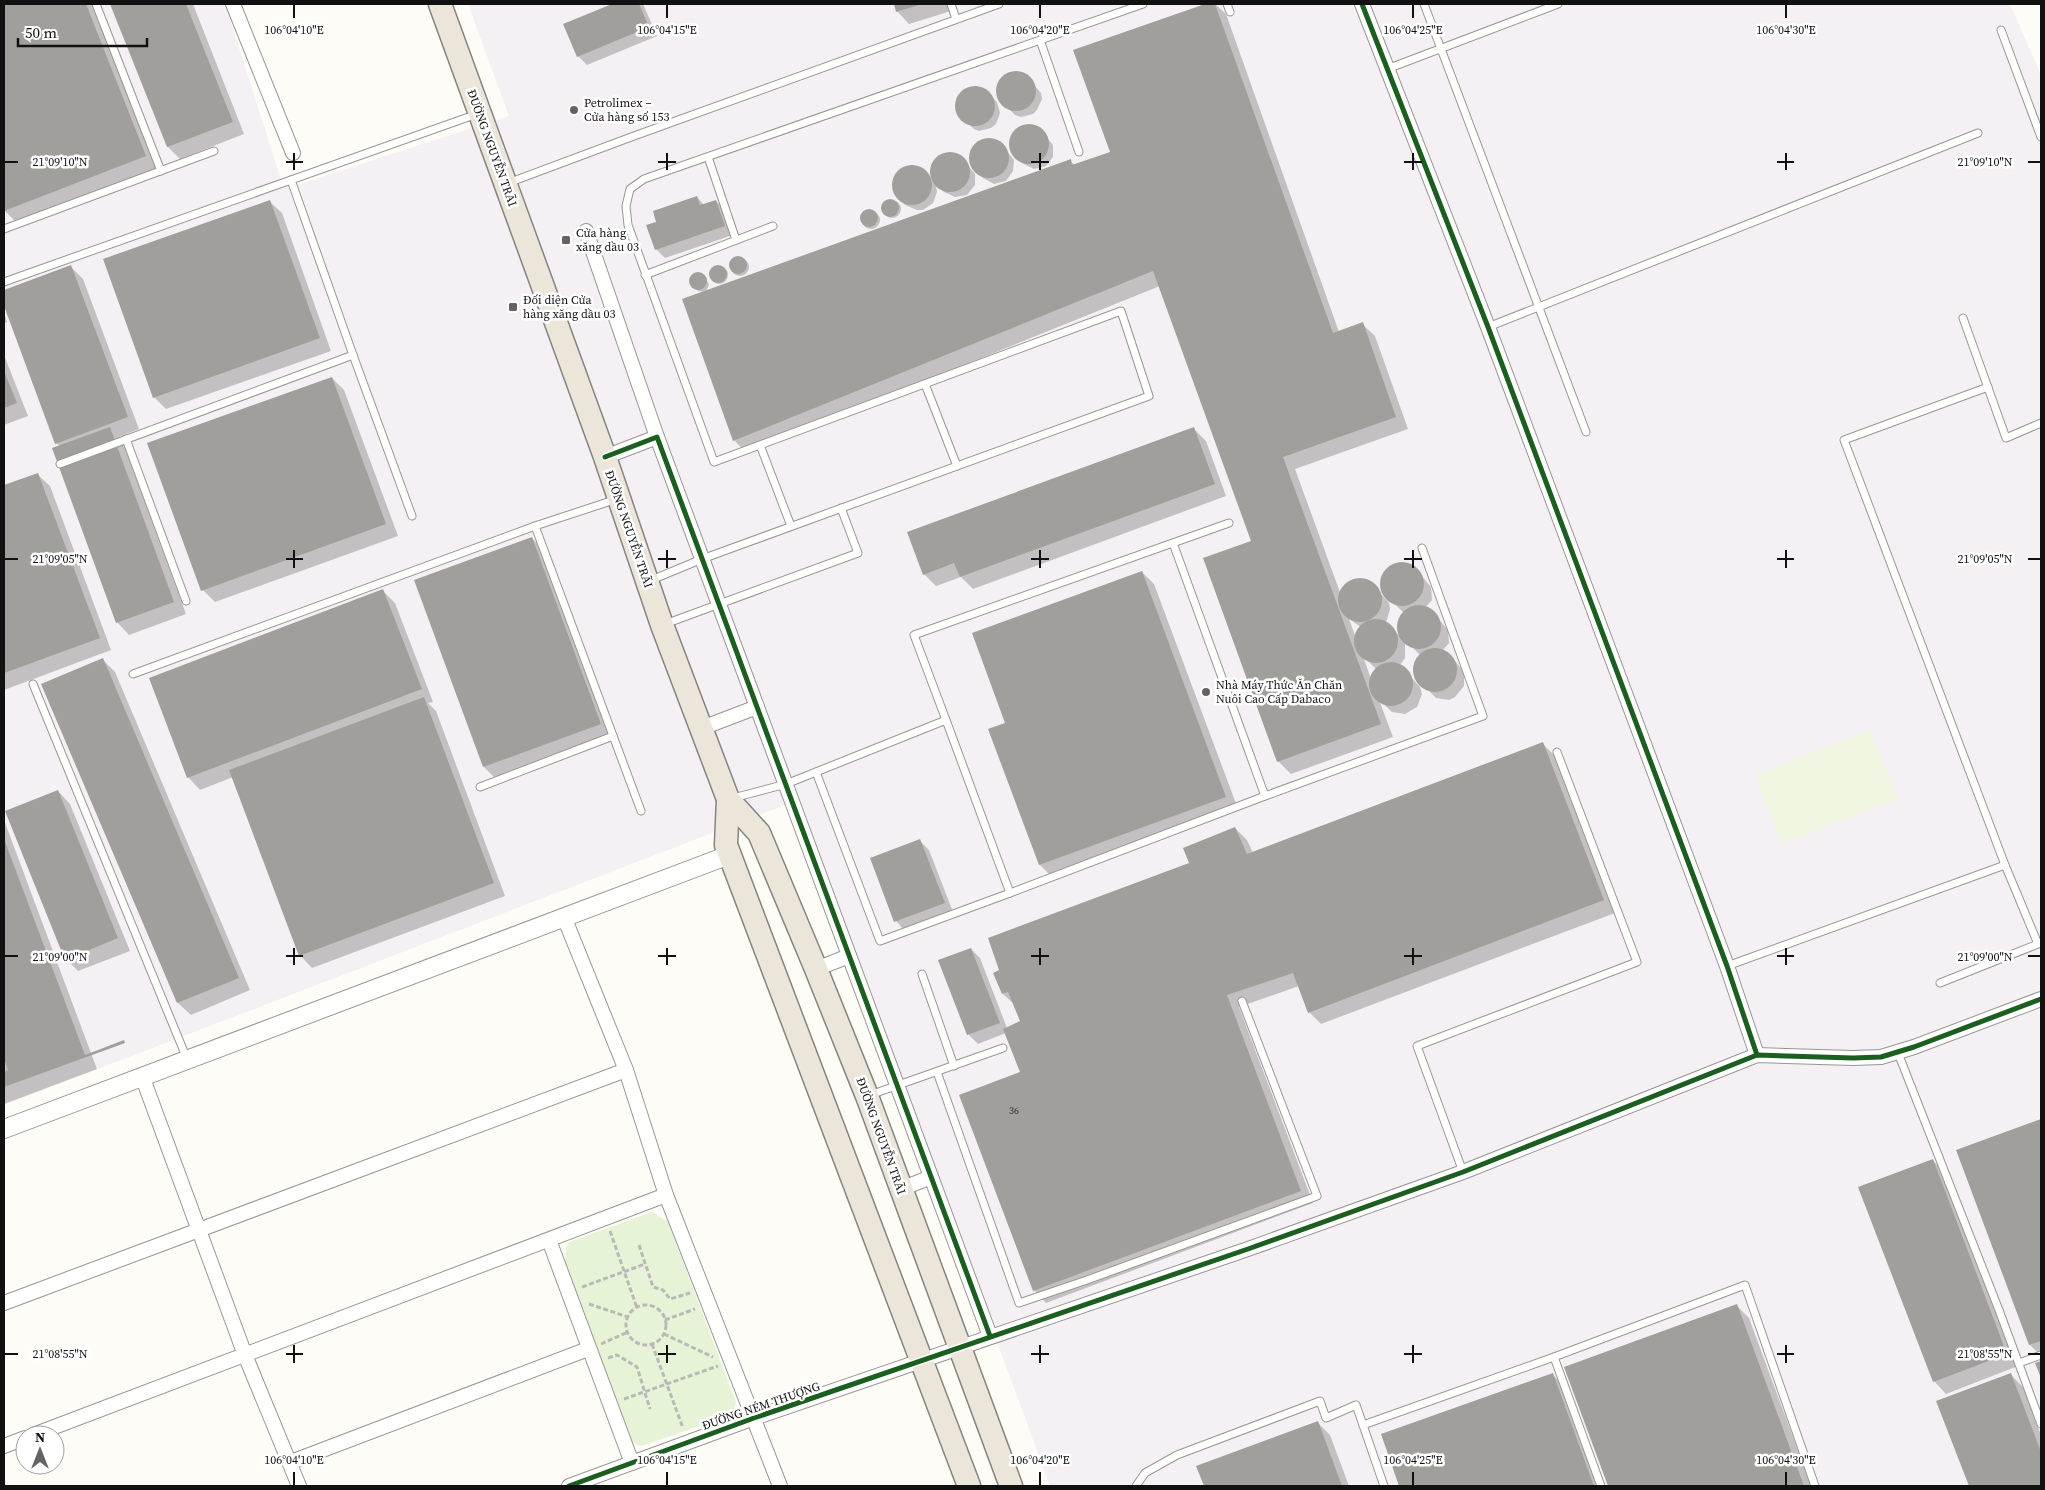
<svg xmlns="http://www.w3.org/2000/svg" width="2045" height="1490" viewBox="0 0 2045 1490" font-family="'Source Serif 4',serif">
  <rect width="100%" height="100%" fill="#fdfcf7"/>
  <path fill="#f5f0f3" d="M4,4H225L284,189L509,116L468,4H2010L2041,75V1486H1050L798,800L4,1105Z"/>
  <path fill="#e7f3d7" d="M652,1212L668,1222L736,1402L732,1415L641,1446L629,1441L565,1262L566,1248L569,1242Z"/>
  <path fill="#f0f6e1" d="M1870,730L1898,799L1782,844L1755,775Z"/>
  <g fill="#0003" fill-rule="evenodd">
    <path d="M4,4H93L158,168L17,223L5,211Z"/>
    <path d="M112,4H193L244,134L180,159L168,147Z"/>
    <path d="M616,4H643L657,36L587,65L578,56L565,25Z"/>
    <path d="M895,4H949L951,11L909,24L897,11Z"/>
    <path d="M1208,4H1215L1226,14L1339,332L1362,324L1375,336L1408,429L1295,469L1341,595L1345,586L1356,580L1370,582L1389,603L1390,609L1386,623L1402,638L1399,631L1401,618L1404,613L1384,594L1382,581L1387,569L1399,564L1413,566L1431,587L1432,600L1425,608L1430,609L1448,630L1449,643L1442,651L1451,656L1464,672V686L1455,697L1449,700L1436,698L1417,679L1415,674L1416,661L1420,655L1403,638L1405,644V658L1399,666H1401L1420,687L1422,694L1417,707L1405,714L1392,712L1379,700L1393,737L1291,774L1278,761L1253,542L1160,286L746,453L734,440L684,300L706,292L698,291L690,282L692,277L696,274L703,275L706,278L709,285L706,292L1070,161L1075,165L1112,152L1075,51ZM1349,619L1362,628L1357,632L1356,638ZM1363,656L1377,670L1371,679Z"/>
    <path d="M1016,73L1027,77L1041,93L1042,99L1037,110L1033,114L1021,117L1015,115L1000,100L998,87L1005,77Z"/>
    <path d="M975,87L986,91L997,102L1000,113L996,124L991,128L979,131L974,129L958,114L956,102L963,91Z"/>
    <path d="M1029,125L1040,129L1053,145V157L1046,166L1034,169L1022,163L1016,157L1010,146L1013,134L1017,129Z"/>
    <path d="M989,140L1001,144L1014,160L1013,171L1006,181L994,184L983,178L976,172L971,160L973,148L978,144Z"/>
    <path d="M950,154L962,158L975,174V185L967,195L955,197L944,192L937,185L932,174L935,162L939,158Z"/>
    <path d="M906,167H912L923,170L936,186L937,192L933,203L923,210H917L905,205L899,199L893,187L896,175Z"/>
    <path d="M697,197L704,205L716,201L725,210L733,235L665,258L656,249L658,223Z"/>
    <circle cx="892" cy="209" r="9"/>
    <path d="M269,201L282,213L331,351L166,409L154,397Z"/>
    <circle cx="871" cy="220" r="9"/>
    <circle cx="740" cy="267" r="9"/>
    <circle cx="719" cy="275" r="9"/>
    <path d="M71,267L83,279L139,429L119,437L122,440L186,614L129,635L117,622L60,446L56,443L4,302V291Z"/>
    <path d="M4,313L7,322L4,323Z"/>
    <path d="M4,355L28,416L4,425Z"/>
    <path d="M332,378L344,390L398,536L215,602L203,590Z"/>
    <path d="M1193,428L1206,441L1226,496L973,589L961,577L936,586L924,574Z"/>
    <path d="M37,474L50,486L111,650L4,690V487Z"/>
    <path d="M532,538L544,551L613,737L496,779L484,767L416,580Z"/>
    <path d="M1142,572L1154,584L1238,809L1052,877L1040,865L1007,724Z"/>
    <path d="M383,591L395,603L433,702L428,703L436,711L505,896L312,968L300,955L233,777L200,790L188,777Z"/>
    <path d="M103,660L115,672L250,990L191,1015L178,1003L43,685Z"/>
    <path d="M1543,744L1555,756L1615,913L1321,1024L1309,1012L1299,986L1239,1007L1313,1203L1046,1303L1034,1290L1022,1073L1006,1033L978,1044L969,1035L940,961L971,949L980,958L1007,1028L1022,1022L1015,1005L1003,994L1191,864L1235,828L1247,840L1253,853Z"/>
    <path d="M58,791L70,804L130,951L78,971L66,959Z"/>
    <path d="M4,820L97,1069L4,1104Z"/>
    <path d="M920,841L929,850L953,912L905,931L896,921L872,859Z"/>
    <path d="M2041,1120V1356L2030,1345L1957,1151Z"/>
    <path d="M1932,1160L1945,1172L2018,1366L1946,1394L1934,1381Z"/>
    <path d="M1737,1306L1749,1318L1811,1486H1609L1565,1368Z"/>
    <path d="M1553,1375L1565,1387L1601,1486H1400L1382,1435Z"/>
    <path d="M2011,1375L2023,1387L2041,1435V1486H1970L1938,1402Z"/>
    <path d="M1318,1423L1330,1435L1349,1486H1205L1198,1467Z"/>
  </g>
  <g fill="#a19f9c">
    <path d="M4,4H86L146,156L4,211Z"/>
    <path d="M110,4H186L233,122L167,147Z"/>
    <path d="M612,4H639L649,27L577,57L563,24Z"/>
    <path d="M894,4H922L896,12Z"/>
    <path d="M1205,4H1215L1333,333L1363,322L1396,417L1283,457L1381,724L1277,762L1203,558L1251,541L1153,271L733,441L682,299L1071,159L1072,165L1110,152L1073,50Z"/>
    <circle cx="1016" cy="91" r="20"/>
    <circle cx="975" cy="106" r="20"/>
    <circle cx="1029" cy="144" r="20"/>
    <circle cx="989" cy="158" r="20"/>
    <circle cx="950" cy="172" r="20"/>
    <circle cx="912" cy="185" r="20"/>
    <path d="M697,196L700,205L716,200L725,226L655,250L646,225L656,222L653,211Z"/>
    <circle cx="890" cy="208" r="9"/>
    <path d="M270,200L320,338L153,398L103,259Z"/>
    <circle cx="869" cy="218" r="9"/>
    <circle cx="738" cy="265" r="9"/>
    <path d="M71,265L128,417L55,444L4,306V290Z"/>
    <circle cx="718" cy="274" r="9"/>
    <circle cx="698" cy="281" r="9"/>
    <path d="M4,371L17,403L4,408Z"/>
    <path d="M332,377L386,524L201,591L147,443Z"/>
    <path d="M110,427L174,602L116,623L52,448Z"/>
    <path d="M1194,427L1215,484L960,577L954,563L923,575L907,532Z"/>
    <path d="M38,473L100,638L4,673V485Z"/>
    <path d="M532,537L601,724L483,767L414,580Z"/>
    <circle cx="1402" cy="584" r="22"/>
    <path d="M1142,571L1226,797L1039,865L988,729L1005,723L972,633Z"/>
    <circle cx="1360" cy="600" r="22"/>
    <path d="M383,589L422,689L187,778L149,678Z"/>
    <circle cx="1419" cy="627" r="22"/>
    <circle cx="1376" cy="641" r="22"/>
    <circle cx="1435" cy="670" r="22"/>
    <path d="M103,658L239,978L177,1003L41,684Z"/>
    <circle cx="1391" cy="684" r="22"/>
    <path d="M424,697L494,883L299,956L229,770Z"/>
    <path d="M1543,742L1604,900L1308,1013L1293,973L1227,995L1301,1191L1033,1291L959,1095L1020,1072L1003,1029L1020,1021L1008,992L1002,994L993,973L999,970L988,938L1189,863L1183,848L1235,827L1247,854Z"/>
    <path d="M58,790L118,938L65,960L5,811Z"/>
    <path d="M4,839L85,1055L124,1040L125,1043L4,1087V1072L8,1070L4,1058Z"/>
    <path d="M920,839L945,903L894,922L870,858Z"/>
    <path d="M971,948L1000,1023L967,1035L938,960Z"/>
    <path d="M2041,1119V1341L2029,1345L1956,1150Z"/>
    <path d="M1933,1159L2007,1354L1933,1382L1858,1187Z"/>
    <path d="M1737,1304L1804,1486H1608L1564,1367Z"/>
    <path d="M2041,1361V1378L2035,1363Z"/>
    <path d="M1553,1373L1594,1486H1399L1381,1434Z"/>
    <path d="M2011,1373L2041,1452V1486H1969L1936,1401Z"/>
    <path d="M1318,1421L1342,1486H1204L1196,1466Z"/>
  </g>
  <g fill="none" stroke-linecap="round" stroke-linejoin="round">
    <g stroke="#979795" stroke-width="9">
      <g id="service">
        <path d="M96,4L161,171"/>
        <path d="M951,4L956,19"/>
        <path d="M1227,4L1230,12"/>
        <path d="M1424,4L1586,432"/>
        <path d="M2001,30L2041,137"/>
        <path d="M1040,40L1079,152"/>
        <path d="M1387,69L1558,4"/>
        <path d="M708,157L736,240"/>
        <path d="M508,183L634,136L999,4"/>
        <path d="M4,229L214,151"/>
        <path d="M645,275L773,226"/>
        <path d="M4,282L291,180"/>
        <path d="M1963,318L2006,438L2041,423"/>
        <path d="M1488,327L1978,133"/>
        <path d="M353,355L412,516"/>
        <path d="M925,384L957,466"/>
        <path d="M126,439L186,601"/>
        <path d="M760,445L791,526"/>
        <path d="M60,464L353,355L291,180L477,114"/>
        <path d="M535,526L641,811"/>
        <path d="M649,581L702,559L1149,396L1121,311L714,462L628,225L626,206L630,189L644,179L1143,4"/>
        <path d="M665,624L858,553L841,508"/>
        <path d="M133,674L535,526L617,499"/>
        <path d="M33,684L187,1059"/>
        <path d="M946,720L914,635L1229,523"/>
        <path d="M816,772L880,941L1010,893L1265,796L1173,543"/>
        <path d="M480,787L613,736"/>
        <path d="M1265,796L1483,716L1422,548"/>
        <path d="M733,798L786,784L946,720L1010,893"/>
        <path d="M1727,966L2005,865"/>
        <path d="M922,974L954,1066"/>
        <path d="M1940,983L2038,944L2005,865L1844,440L1988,387"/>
        <path d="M1898,1053L1999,1310L2041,1424"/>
        <path d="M937,1072L1019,1303L1087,1280L1317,1196L1242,1001"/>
        <path d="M870,1095L1003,1048"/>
        <path d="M1463,1172L1417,1046L1637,962L1557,752"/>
        <path d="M1554,1357L1601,1486"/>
        <path d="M2019,1363L2041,1355"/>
        <path d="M1363,1425L1384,1486"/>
        <path d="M1136,1486L1145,1473L1177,1455L1320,1401L1326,1418L1356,1405L1363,1425L1554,1357L1745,1285L1815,1486"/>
      </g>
    </g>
    <g stroke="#979795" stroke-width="16">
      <g id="minor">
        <path d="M233,4L293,153"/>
        <path d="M1362,4L1488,327L1727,966L1757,1055"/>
        <path d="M586,231L657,437"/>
        <path d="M605,457L657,437L990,1336"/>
        <path d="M702,728L757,707"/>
        <path d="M564,917L626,1070L666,1195L780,1486"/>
        <path d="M816,969L849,956"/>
        <path d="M142,1076L245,1355L299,1486"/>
        <path d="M901,1189L931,1177"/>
        <path d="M549,1240L632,1463"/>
        <path d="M4,1303L626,1070"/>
        <path d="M33,1435L666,1195"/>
        <path d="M4,1446L25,1438"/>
        <path d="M291,1462L588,1349"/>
        <path d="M569,1486L754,1418L1248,1249L1463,1172L1757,1055L1853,1058L1881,1057L1914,1047L2041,999"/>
      </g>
    </g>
    <g stroke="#979795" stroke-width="20">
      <path id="tertiary" d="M4,1129L729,855"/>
    </g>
    <g stroke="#858482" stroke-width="25">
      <g id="trunk">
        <path d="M440,4L605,457L662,625L728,799L726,845L969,1486"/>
        <path d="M728,799L759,833L816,969L867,1096L1011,1486"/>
      </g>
    </g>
    <g stroke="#b9b9b8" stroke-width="3" stroke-dasharray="5 2.5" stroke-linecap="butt">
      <path d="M610,1231L637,1308"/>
      <path d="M639,1245L653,1287L663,1290L670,1299L690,1293"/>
      <path d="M582,1287L645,1264"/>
      <path d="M589,1304L628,1317"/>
      <circle cx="646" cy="1325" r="20"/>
      <path d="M665,1320L695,1309"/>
      <path d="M664,1334L713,1357"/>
      <path d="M601,1344L628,1332"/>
      <path d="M652,1344L683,1428"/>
      <path d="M608,1358L617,1355L637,1367L650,1409"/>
      <path d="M624,1399L718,1366"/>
    </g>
    <use href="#service" stroke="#fffffe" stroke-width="7"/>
    <use href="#minor" stroke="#fffffe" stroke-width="14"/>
    <use href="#tertiary" stroke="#fffffe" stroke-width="18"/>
    <use href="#trunk" stroke="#ece5da" stroke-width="22"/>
    <g stroke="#fff" stroke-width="8">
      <g id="cycleway">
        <path d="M1362,4L1488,327L1727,966L1757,1055"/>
        <path d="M605,457L657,437L990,1336"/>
        <path d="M569,1486L754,1418L1248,1249L1463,1172L1757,1055L1853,1058L1881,1057L1914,1047L2041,999"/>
      </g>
    </g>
    <use href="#cycleway" stroke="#1b5e20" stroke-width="5"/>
  </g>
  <path fill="none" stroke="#111" stroke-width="2" d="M294,5V18M667,5V18M1040,5V18M1413,5V18M1786,5V18M294,153V170M667,153V170M1040,153V170M1413,153V170M1786,153V170M5,162H18M286,162H303M658,162H676M1031,162H1049M1404,162H1422M1777,162H1794M2028,162H2040M294,550V568M667,550V568M1040,550V568M1413,550V568M1786,550V568M5,559H18M286,559H303M658,559H676M1031,559H1049M1404,559H1422M1777,559H1794M2028,559H2040M294,948V965M667,948V965M1040,948V965M1413,948V965M1786,948V965M5,956H18M286,956H303M658,956H676M1031,956H1049M1404,956H1422M1777,956H1794M2028,956H2040M294,1345V1363M667,1345V1363M1040,1345V1363M1413,1345V1363M1786,1345V1363M5,1354H18M286,1354H303M658,1354H676M1031,1354H1049M1404,1354H1422M1777,1354H1794M2028,1354H2040M294,1472V1485M667,1472V1485M1040,1472V1485M1413,1472V1485M1786,1472V1485"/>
  <g fill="#646362" stroke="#fff" stroke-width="2">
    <circle cx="574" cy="110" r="5"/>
    <rect x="561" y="235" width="10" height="10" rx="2.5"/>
    <rect x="508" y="302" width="10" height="10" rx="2.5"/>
    <circle cx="1206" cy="692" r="5"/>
  </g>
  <g text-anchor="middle" stroke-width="5" stroke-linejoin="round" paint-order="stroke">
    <g font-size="10" fill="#353434">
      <text x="1014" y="1114">36</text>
    </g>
    <g font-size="12" fill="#111" stroke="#fff" text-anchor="start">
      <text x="584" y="107">Petrolimex –<tspan x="584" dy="14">Cửa hàng số 153</tspan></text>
      <text x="576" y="237">Cửa hàng<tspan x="576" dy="14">xăng dầu 03</tspan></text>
      <text x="523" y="304">Đối diện Cửa<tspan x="523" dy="14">hàng xăng dầu 03</tspan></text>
      <text x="1216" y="689">Nhà Máy Thức Ăn Chăn<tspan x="1216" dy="14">Nuôi Cao Cấp Dabaco</tspan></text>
    </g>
    <g font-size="12" fill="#111" stroke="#fff">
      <text transform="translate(492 148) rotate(70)" y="4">ĐƯỜNG NGUYỄN TRÃI</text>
      <text transform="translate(629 529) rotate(71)" y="4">ĐƯỜNG NGUYỄN TRÃI</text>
      <text transform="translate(881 1136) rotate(70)" y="4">ĐƯỜNG NGUYỄN TRÃI</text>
      <text transform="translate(761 1406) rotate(-19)" y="4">ĐƯỜNG NÉM THƯỢNG</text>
    </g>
  </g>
  <g font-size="12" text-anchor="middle" fill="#111" stroke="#fff" stroke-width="5" stroke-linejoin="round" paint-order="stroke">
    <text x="294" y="34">106°04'10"E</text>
    <text x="667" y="34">106°04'15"E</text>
    <text x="1040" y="34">106°04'20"E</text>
    <text x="1413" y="34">106°04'25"E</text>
    <text x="1786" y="34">106°04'30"E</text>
    <text x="60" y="166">21°09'10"N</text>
    <text x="1985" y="166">21°09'10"N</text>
    <text x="60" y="563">21°09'05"N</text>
    <text x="1985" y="563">21°09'05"N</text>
    <text x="60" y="961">21°09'00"N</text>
    <text x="1985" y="961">21°09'00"N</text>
    <text x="60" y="1358">21°08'55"N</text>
    <text x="1985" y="1358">21°08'55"N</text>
    <text x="294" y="1464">106°04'10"E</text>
    <text x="667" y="1464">106°04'15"E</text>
    <text x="1040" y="1464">106°04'20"E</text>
    <text x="1413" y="1464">106°04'25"E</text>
    <text x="1786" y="1464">106°04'30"E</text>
  </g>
  <rect width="2045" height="1490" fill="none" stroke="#111111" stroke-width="10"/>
  <g transform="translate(40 1450)"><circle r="24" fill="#ffffff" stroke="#a0a0a0"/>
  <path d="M0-4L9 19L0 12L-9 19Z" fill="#646362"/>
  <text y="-8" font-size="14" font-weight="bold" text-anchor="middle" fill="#111111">N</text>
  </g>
  <path d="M18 38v8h129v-8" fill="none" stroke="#111111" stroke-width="2.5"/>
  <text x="25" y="38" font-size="15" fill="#111111" stroke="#ffffff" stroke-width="4" paint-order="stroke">50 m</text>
</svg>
